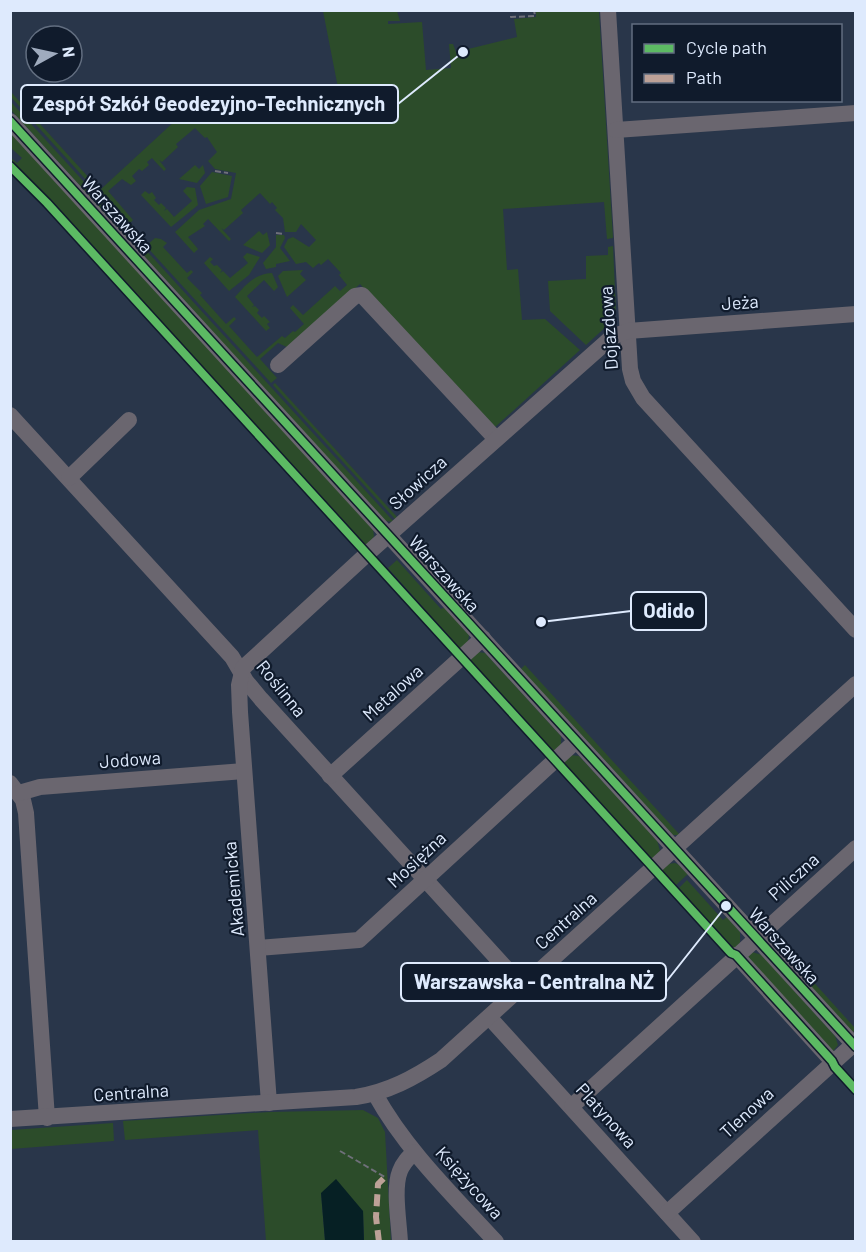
<svg xmlns="http://www.w3.org/2000/svg" width="866" height="1252" viewBox="0 0 866 1252" font-family="Barlow,sans-serif">
  <rect width="100%" height="100%" fill="#29364a"/>
  <g fill="#2c4c2a">
    <path d="M323,11H397L400,21H388V24L422,22L426,70L451,68L449,44H453L456,52L517,37L514,19L536,17V11H599L613,238L607,239L604,202L503,209L507,270L518,269L522,320L545,319L580,350L493,429L360,284L289,348L278,343L260,359L277,378L271,383L146,246L155,238L161,239L167,243L163,247L187,273L191,270L193,272L187,278L202,293L200,295L226,324L234,317L236,319L229,326L257,357L282,336L285,338L293,331L295,332L304,324L290,308L293,305L303,315L335,286L340,291L347,285L339,275L341,273L328,259L321,265L319,263L313,268L306,262L296,264L284,247L288,239L293,237L309,247L316,240L301,224L296,232H285L283,218L275,210L277,208L272,202L270,204L260,193L241,210L243,213L224,230L221,228L231,239L229,241L208,219L203,224L205,226L188,237L198,249L194,253L175,232L199,210L231,199L236,173L215,169L208,161L217,152L207,137L205,138L195,128L176,144L178,147L162,162L159,160L166,169L164,171L152,158L147,162L149,165L142,171L139,169L132,176L136,181L131,185L122,179L108,191L133,220L130,223L139,232L136,235L11,97V92L100,190L189,108L340,98Z"/>
    <path d="M11,102L137,240L130,241L11,110Z"/>
    <path d="M11,132L373,529L374,536L367,547L56,205L11,162L10,157L17,163L22,158L11,148Z"/>
    <path d="M195,165L199,169L203,165L205,173L197,183L179,179Z"/>
    <path d="M212,172L232,176L228,197L206,204L200,186Z"/>
    <path d="M187,187L195,188L198,205L171,227L141,195L145,191L149,194L152,192L156,198L154,200L159,205L161,203L166,208L164,211L167,209L174,217L192,201L183,191Z"/>
    <path d="M259,231L263,235L267,232L270,245L262,253L243,245Z"/>
    <path d="M276,235H284L285,238L280,248L290,261L276,264V267L266,269L263,263L276,247Z"/>
    <path d="M613,246L616,312L610,323L586,345L550,311L548,281L586,279V256L608,255V247Z"/>
    <path d="M144,248L394,522L385,521L143,255Z"/>
    <path d="M247,253L260,257L249,275L229,291L204,263L210,257L213,259L210,262L214,266L217,265L222,270L220,273L223,271L230,278L248,263L243,257Z"/>
    <path d="M303,270L300,274L306,280L287,297L278,276L283,271Z"/>
    <path d="M272,273L278,287L274,291L264,280L247,296L254,305L252,307L255,306L259,310L257,313L262,318L264,316L270,322L267,324L270,328L266,331L235,297C246,284 255,274 272,273Z"/>
    <path d="M275,383L397,517L395,519L273,385Z"/>
    <path d="M397,560L441,609L445,607L469,635L468,642L461,650L388,568Z"/>
    <path d="M478,652L485,653L561,736V745L554,752L469,659Z"/>
    <path d="M525,665L680,835H673L521,669Z"/>
    <path d="M570,755L579,756L657,840L660,851L652,860L562,761Z"/>
    <path d="M675,863L681,866L688,874L676,885L661,869L668,864Z"/>
    <path d="M687,880L723,920L727,917L740,932V943L734,949L679,888Z"/>
    <path d="M770,934L855,1028V1032L851,1031L769,941Z"/>
    <path d="M752,952L762,955L835,1036L838,1045L830,1055L746,954Z"/>
    <path d="M363,1110L378,1118L385,1132L391,1241H364L363,1211L321,1193L325,1241H266L258,1130L125,1140L123,1121L270,1112Z"/>
    <path d="M113,1123L114,1141L11,1149V1130Z"/>
  </g>
  <path fill="#062024" d="M336,1179L363,1211L364,1241H325L321,1193Z"/>
  <g fill="none" stroke-linecap="round" stroke-linejoin="round">
    <g stroke="#6f707a" stroke-width="2" stroke-dasharray="6 3" stroke-linecap="butt">
      <path d="M511,16V17L535,16L534,10"/>
      <path d="M215,171L228,173"/>
      <path d="M276,233L284,234"/>
      <path d="M340,1151L385,1177"/>
    </g>
    <g stroke="#6a666f" stroke-width="16">
      <path d="M608,10L630,369L633,381L643,398L856,630"/>
      <path d="M10,121L856,1047"/>
      <path d="M616,130L856,113"/>
      <path d="M278,365L355,296L362,295L496,439"/>
      <path d="M10,415L232,657L246,681L261,699L523,987"/>
      <path d="M69,478L129,420"/>
      <path d="M330,776L483,638"/>
      <path d="M10,783L23,800L26,813L47,1118"/>
      <path d="M19,793L40,787L244,771"/>
      <path d="M258,948L359,940L576,741"/>
      <path d="M736,955L832,1061"/>
      <path d="M489,1017L693,1242"/>
      <path d="M375,1094C406,1150 453,1195 496,1242"/>
      <path d="M269,1103L240,712L239,685L243,668L367,554L612,337L628,331L856,314"/>
      <path d="M572,1106L856,848"/>
      <path d="M10,1119L356,1097C388,1092 414,1078 441,1060L856,684"/>
      <path d="M667,1213L856,1042"/>
      <path d="M400,1242C399,1222 393,1188 400,1171C403,1163 408,1158 414,1152"/>
    </g>
    <path stroke="#bda197" stroke-width="6" stroke-dasharray="12 6" stroke-linecap="butt" d="M379,1242L376,1217L378,1184L385,1177"/>
    <g stroke="#101b2c" stroke-width="11">
      <g id="cycleway">
        <path d="M10,121L856,1047"/>
        <path d="M10,166L47,203L731,953L736,955L832,1061L835,1067L856,1090"/>
      </g>
    </g>
    <use href="#cycleway" stroke="#5cba63" stroke-width="8"/>
  </g>
  <g text-anchor="middle" stroke-width="4.5" stroke-linejoin="round" paint-order="stroke">
    <g font-size="18" fill="#deeafd" stroke="#101b2c">
      <text transform="translate(117 215) rotate(48)" y="6">Warszawska</text>
      <text transform="translate(740 303) rotate(-4)" y="6">Jeża</text>
      <text transform="translate(609 328) rotate(-94)" y="6">Dojazdowa</text>
      <text transform="translate(418 483) rotate(-42)" y="6">Słowicza</text>
      <text transform="translate(444 574) rotate(48)" y="6">Warszawska</text>
      <text transform="translate(281 689) rotate(51)" y="6">Roślinna</text>
      <text transform="translate(393 693) rotate(-42)" y="6">Metalowa</text>
      <text transform="translate(130 760) rotate(-4)" y="6">Jodowa</text>
      <text transform="translate(417 860) rotate(-43)" y="6">Mosiężna</text>
      <text transform="translate(794 877) rotate(-42)" y="6">Piliczna</text>
      <text transform="translate(234 889) rotate(-95)" y="6">Akademicka</text>
      <text transform="translate(566 921) rotate(-42)" y="6">Centralna</text>
      <text transform="translate(784 946) rotate(48)" y="6">Warszawska</text>
      <text transform="translate(131 1093) rotate(-4)" y="6">Centralna</text>
      <text transform="translate(747 1113) rotate(-43)" y="6">Tlenowa</text>
      <text transform="translate(606 1116) rotate(48)" y="6">Platynowa</text>
      <text transform="translate(469 1183) rotate(48)" y="6">Księżycowa</text>
    </g>
  </g>
  <path fill="none" stroke="#deeafd" stroke-width="2" d="M463 52L398 104M541 622L631 611M726 906L666 982"/>
  <g fill="#deeafd" stroke="#101b2c" stroke-width="2">
    <circle cx="463" cy="52" r="6"/>
    <circle cx="541" cy="622" r="6"/>
    <circle cx="726" cy="906" r="6"/>
  </g>
  <g fill="#101b2c" stroke="#deeafd" stroke-width="2">
    <rect x="21" y="85" width="377" height="38" rx="6"/>
    <rect x="631" y="592" width="75" height="38" rx="6"/>
    <rect x="401" y="963" width="265" height="38" rx="6"/>
  </g>
  <g font-size="20" text-anchor="middle" font-weight="bold" fill="#deeafd">
    <text x="209" y="111">Zespół Szkół Geodezyjno-Technicznych</text>
    <text x="669" y="618">Odido</text>
    <text x="534" y="989">Warszawska - Centralna NŻ</text>
  </g>
  <rect width="866" height="1252" fill="none" stroke="#deeafd" stroke-width="24"/>
  <rect x="632" y="24" width="210" height="78" fill="#101b2c" stroke="#626e80" stroke-width="1.5"/>
  <rect x="644" y="44" width="30" height="9" fill="#5cba63" stroke="#626e80" stroke-width="1.5"/>
  <text x="686" y="54" font-size="18" fill="#deeafd">Cycle path</text>
  <rect x="644" y="74" width="30" height="9" fill="#bda197" stroke="#626e80" stroke-width="1.5"/>
  <text x="686" y="84" font-size="18" fill="#deeafd">Path</text>
  <g transform="translate(54 54) rotate(82)"><circle r="28" fill="#101b2c" stroke="#626e80" stroke-width="1.5"/>
  <path d="M0-4.5L10 22L0 15L-10 22Z" fill="#9fabbe"/>
  <text y="-9" font-size="16" font-weight="bold" text-anchor="middle" fill="#deeafd">N</text>
  </g>
</svg>
